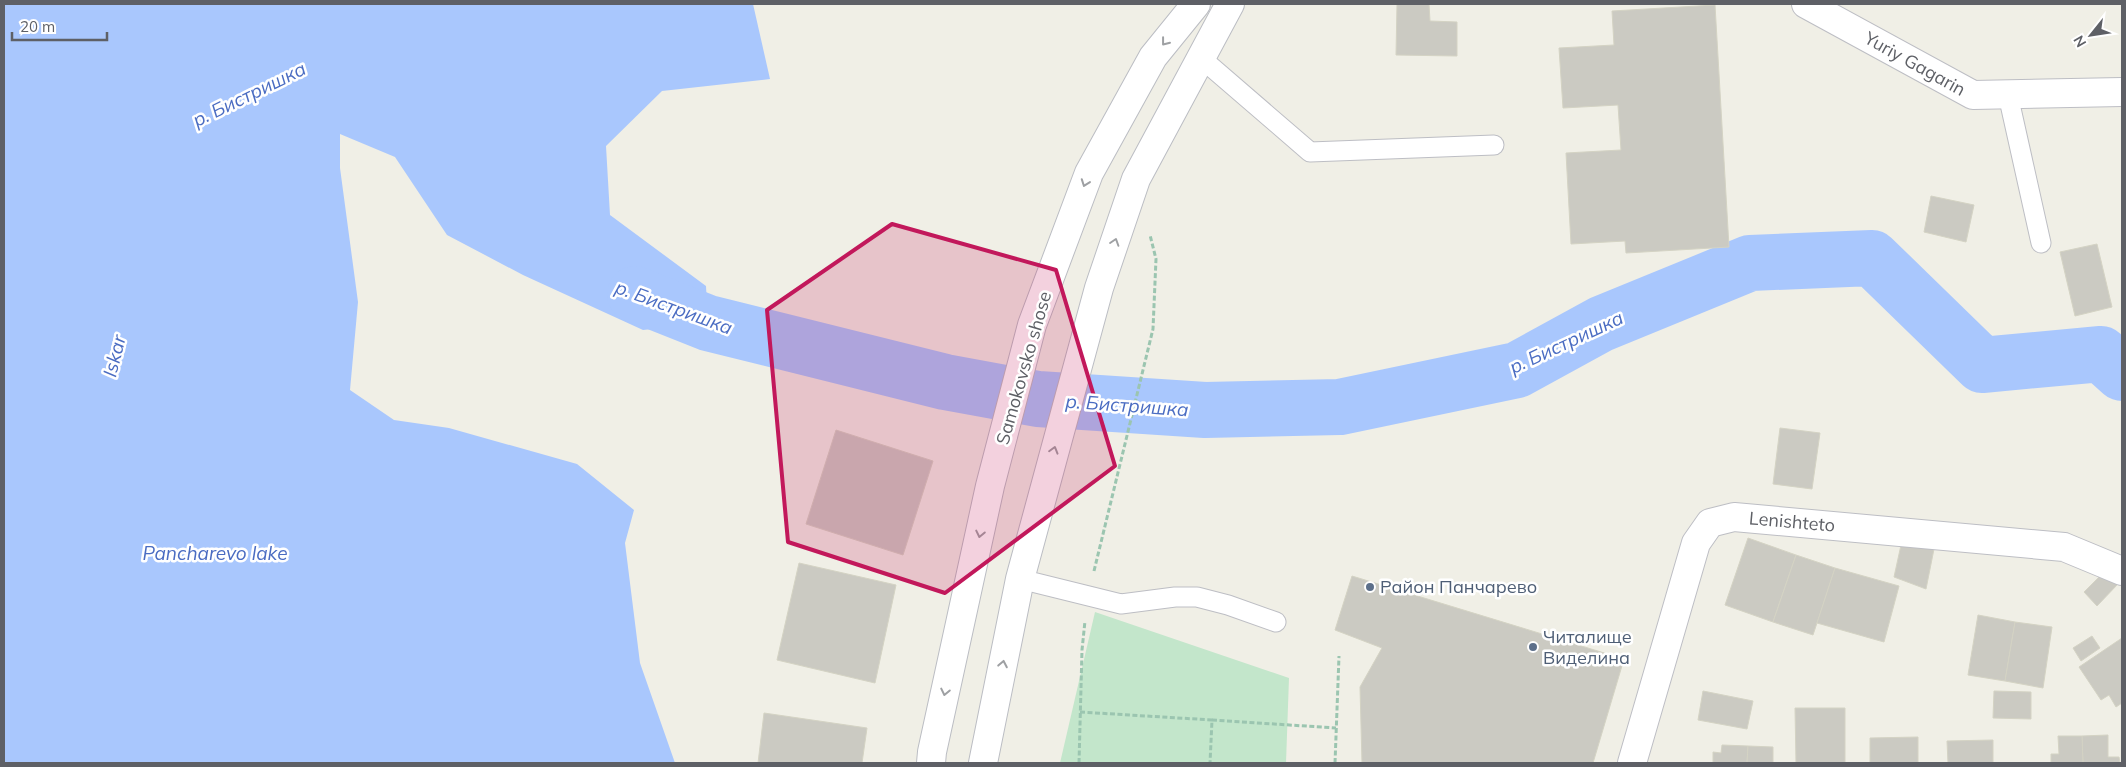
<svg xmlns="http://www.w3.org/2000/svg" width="2126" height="767" viewBox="0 0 2126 767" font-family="Mulish,sans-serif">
  <rect width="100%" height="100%" fill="#f0efe6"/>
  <path fill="#c3e6cb" d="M1095,612L1289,678L1286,763H1060Z"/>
  <path fill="#a9c7fd" d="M4,4H753L770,79L662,91L606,146L610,215L706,286L708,323L643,330L523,275L447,235L395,157L340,134V168L358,302L350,390L394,420L449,428L577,464L634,510L625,543L640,663L675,763H4Z"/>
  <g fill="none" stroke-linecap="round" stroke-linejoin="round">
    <path stroke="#a9c7fd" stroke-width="56" d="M635,294L708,323L945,382L1038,399L1205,410L1340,407L1517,370L1601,324L1750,263L1872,258L1982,365L2101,354L2122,373"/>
  </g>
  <g fill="#cbcac2" stroke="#d4d3c4">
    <path d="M1397,4H1429L1430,21L1457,22V56L1396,55Z"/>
    <path d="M1715,5L1729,247L1626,253L1625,241L1571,244L1566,153L1621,150L1618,105L1563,108L1559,48L1614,45L1612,11Z"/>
    <path d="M1931,196L1974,205L1966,242L1924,232Z"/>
    <path d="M2097,244L2112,307L2075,316L2060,252Z"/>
    <path d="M1780,428L1820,433L1812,489L1773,484Z"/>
    <path d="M836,430L933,461L903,555L806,524Z"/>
    <path d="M1748,538L1796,555L1773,622L1725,605Z"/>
    <path d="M1901,545L1934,549L1926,589L1894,577Z"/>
    <path d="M1796,555L1835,568L1813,635L1773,622Z"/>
    <path d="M799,563L896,585L875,683L777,660Z"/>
    <path d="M1835,568L1899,586L1884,642L1817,623Z"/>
    <path d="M2104,572L2117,585L2097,606L2084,592Z"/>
    <path d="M1352,576L1624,659L1593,763H1362L1360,687L1382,648L1335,630Z"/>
    <path d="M1978,615L2015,622L2005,681L1968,675Z"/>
    <path d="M2015,622L2052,627L2043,688L2005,681Z"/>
    <path d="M2092,636L2100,648L2081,661L2073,648Z"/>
    <path d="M2122,638V703L2116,707L2109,695L2101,700L2079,667Z"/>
    <path d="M1703,691L1753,701L1747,729L1698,720Z"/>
    <path d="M1994,691L2031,692V719L1993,718Z"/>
    <path d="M1795,708H1845V763H1796Z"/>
    <path d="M764,713L867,728L862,763H758Z"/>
    <path d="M2108,735V757H2119L2120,763H2083L2082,736Z"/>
    <path d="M2058,736H2082L2083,763H2051V754H2059Z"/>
    <path d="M1918,737V763H1870V738Z"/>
    <path d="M1993,740V763H1948L1947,741Z"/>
    <path d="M1722,745L1748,746L1747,763H1713V752L1721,753Z"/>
    <path d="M1748,746L1773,747V763H1784H1747Z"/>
  </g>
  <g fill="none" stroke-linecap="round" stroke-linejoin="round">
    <g stroke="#bdbec4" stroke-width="21">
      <g id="lane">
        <path d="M1201,58L1310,152L1494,145"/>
        <path d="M2008,95L2041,243"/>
        <path d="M1020,579L1121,604L1175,597H1197L1228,605L1276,622"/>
      </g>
    </g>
    <g stroke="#bdbec4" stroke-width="30">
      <g id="street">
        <path d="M1806,4L1973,95L2122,92"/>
        <path d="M1632,763L1696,543L1710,523L1734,517L2064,547L2122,571"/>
      </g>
    </g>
    <g stroke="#bbbdc3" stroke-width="30">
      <g id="secondary">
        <path d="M931,763L932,752L990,486L1032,325L1089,173L1153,57L1196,4"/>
        <path d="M983,763L1020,579L1099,288L1136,179L1230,4"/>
      </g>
    </g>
    <g stroke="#9bc5b0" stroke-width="3" stroke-dasharray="5 2.5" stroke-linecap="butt">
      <path d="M1094,571L1153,329L1156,259L1150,235"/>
      <path d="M1080,712L1212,720L1210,763"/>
      <path d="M1212,720L1336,728"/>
      <path d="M1079,763L1082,650L1085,621"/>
      <path d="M1335,763L1339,656"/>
    </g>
    <use href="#lane" stroke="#fff" stroke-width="19"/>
    <use href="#street" stroke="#fff" stroke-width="28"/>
    <use href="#secondary" stroke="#fff" stroke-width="28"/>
  </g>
  <defs><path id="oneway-chevron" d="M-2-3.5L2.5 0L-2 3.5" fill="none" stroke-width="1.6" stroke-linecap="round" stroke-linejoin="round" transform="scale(1.25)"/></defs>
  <g stroke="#9ea0a3">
    <use href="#oneway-chevron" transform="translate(1165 42) rotate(128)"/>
    <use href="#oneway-chevron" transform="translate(1085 183) rotate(110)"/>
    <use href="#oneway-chevron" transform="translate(1115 242) rotate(-72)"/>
    <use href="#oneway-chevron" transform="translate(1054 450) rotate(-74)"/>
    <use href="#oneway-chevron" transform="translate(980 534) rotate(102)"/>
    <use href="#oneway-chevron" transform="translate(1003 664) rotate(-79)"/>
    <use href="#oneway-chevron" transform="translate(945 692) rotate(102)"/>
  </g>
  <path fill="#c2185b" fill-opacity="0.2" stroke="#c2185b" stroke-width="4" stroke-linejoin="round" d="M892,224L1056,270L1115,466L945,593L788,542L767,310Z"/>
  <g fill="#5c6f8a" stroke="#fff" stroke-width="2">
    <circle cx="1370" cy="587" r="5"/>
    <circle cx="1533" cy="647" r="5"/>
  </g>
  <g text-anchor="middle" stroke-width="5" stroke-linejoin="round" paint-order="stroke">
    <g font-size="18" fill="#5e6066" stroke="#fff">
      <text transform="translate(1915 64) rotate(29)" y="6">Yuriy Gagarin</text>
      <text transform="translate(1024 368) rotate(-74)" y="6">Samokovsko shose</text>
      <text transform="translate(1792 522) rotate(5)" y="6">Lenishteto</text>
    </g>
    <g font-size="18" fill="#4e5e75" stroke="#fff" text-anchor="start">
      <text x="1380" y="593">Район Панчарево</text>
      <text x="1543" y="643">Читалище<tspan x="1543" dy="21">Виделина</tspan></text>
    </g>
    <g font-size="19" font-style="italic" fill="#4a6cc2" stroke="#fff">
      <text transform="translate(249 94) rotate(-26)" y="7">р. Бистришка</text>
      <text transform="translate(674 307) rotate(20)" y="7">р. Бистришка</text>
      <text transform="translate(1566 342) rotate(-25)" y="7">р. Бистришка</text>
      <text transform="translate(114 356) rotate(-76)" y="7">Iskar</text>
      <text transform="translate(1127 405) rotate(4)" y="7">р. Бистришка</text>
      <text x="215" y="560">Pancharevo lake</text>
    </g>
  </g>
  <rect width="2126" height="767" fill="none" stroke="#5e6066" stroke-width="10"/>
  <g transform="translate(2091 35) rotate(240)" stroke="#ffffff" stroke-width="4" paint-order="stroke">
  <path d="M0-4L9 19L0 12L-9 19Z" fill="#5e6066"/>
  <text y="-8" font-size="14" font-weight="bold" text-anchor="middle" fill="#5e6066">N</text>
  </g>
  <path d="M12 32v8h95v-8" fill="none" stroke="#5e6066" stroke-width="2.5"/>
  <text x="20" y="32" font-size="15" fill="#5e6066" stroke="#ffffff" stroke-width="4" paint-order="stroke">20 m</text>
</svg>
